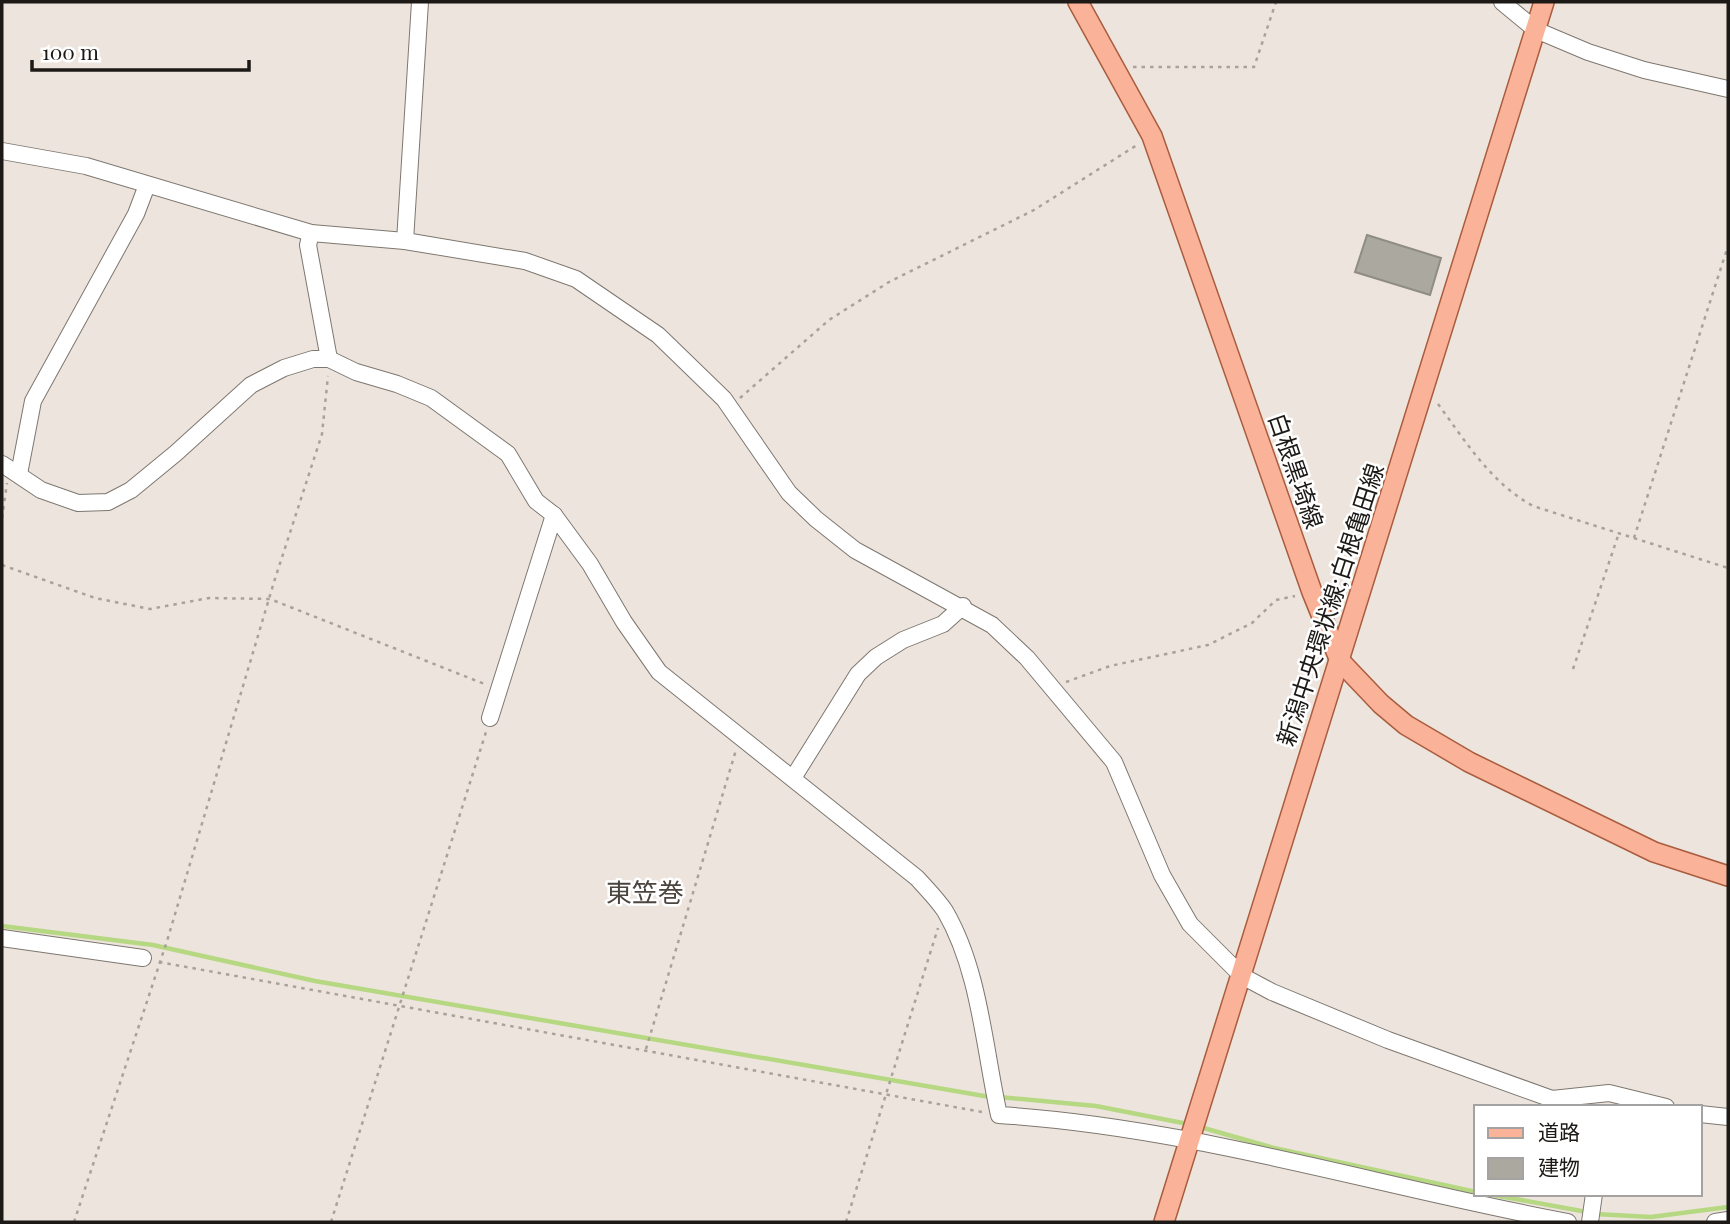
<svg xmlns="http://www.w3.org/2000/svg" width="1730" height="1224" viewBox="0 0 1730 1224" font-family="'Playfair Display','Noto Sans JP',serif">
  <rect width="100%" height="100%" fill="#ede5dd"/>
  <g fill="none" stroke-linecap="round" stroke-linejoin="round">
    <g stroke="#b6d882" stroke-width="4.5">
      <path d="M2,926L153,945L315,981L990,1097"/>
      <path d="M999,1097L1096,1106L1188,1124"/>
      <path d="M1200,1127L1274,1148L1476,1192"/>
      <path d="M1488,1194L1587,1212"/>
      <path d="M1595,1214L1651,1217L1728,1207"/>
    </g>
  </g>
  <path fill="#aaa89f" stroke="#8e8c83" stroke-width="2" d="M1367,235L1441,258L1430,295L1355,272Z"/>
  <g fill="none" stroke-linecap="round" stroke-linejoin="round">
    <g stroke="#7e7770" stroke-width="18">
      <g id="minor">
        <path d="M1502,2L1536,30L1588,52L1644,70L1728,89"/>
        <path d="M2,151L86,166L311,233L405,241L525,261L576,279L658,335L724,399L789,493L816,519L855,550L992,625L1027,658L1114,762L1162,875L1190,924L1242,976L1272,992L1388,1040L1552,1099L1609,1093L1666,1107"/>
        <path d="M311,233L308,245L329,359"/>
        <path d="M405,241L420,2"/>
        <path d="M2,464L41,490L78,503L108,502L131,490L176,453L251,385L284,368L313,359H329L356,372L397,384L431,398L508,454L536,501L554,515L590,564L624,622L659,672L917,878C926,888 937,899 945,911C980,971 984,1048 999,1115C1192,1127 1379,1187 1568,1222"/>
        <path d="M19,474L33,401L136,214L147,185"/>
        <path d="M490,718L554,515"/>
        <path d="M793,778L858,674L876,657L903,640L943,624L963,606"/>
        <path d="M2,938L143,958"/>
        <path d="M1700,1114L1728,1117"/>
        <path d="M1590,1222L1594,1194"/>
        <path d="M1715,1222L1728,1220"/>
      </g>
    </g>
    <g stroke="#aa5c3e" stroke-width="22">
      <g id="major">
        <path d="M1078,2L1152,136L1312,592L1340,661L1381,704L1406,725L1469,762L1654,852L1728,876"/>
        <path d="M1164,1222L1544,2"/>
      </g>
    </g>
    <g stroke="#a8a29b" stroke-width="2.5" stroke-dasharray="3.5 5" stroke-linecap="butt">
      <path d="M1133,67H1254L1276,2"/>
      <path d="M740,398L829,320L889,282L1034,210L1137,145"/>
      <path d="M1438,404C1466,442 1491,483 1533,506L1728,568"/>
      <path d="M2,518L7,483"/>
      <path d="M1634,538L1728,246"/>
      <path d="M2,565L95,598L150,609L209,598L270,599L487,685"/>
      <path d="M1573,669L1619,533"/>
      <path d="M1066,682L1110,666L1208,645L1252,623L1276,600L1295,596"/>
      <path d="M159,962L982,1112"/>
      <path d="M646,1049L736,750"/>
      <path d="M74,1222L167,941L274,582L322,434L328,376"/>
      <path d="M331,1222L486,732"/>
      <path d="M846,1222L938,928"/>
    </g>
    <use href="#minor" stroke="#fff" stroke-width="16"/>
    <use href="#major" stroke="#fab398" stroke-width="19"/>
  </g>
  <g text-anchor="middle" stroke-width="5" stroke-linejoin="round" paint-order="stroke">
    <g font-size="24" fill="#1c1916" stroke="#fff">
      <text transform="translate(1295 471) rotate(71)" y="8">白根黒埼線</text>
      <text transform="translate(1331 605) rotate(-72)" y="8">新潟中央環状線;白根亀田線</text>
    </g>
    <g font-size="26" fill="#4b453f" stroke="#fff">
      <text x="645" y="902">東笠巻</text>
    </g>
  </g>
  <rect width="1730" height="1224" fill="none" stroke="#1c1916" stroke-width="7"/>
  <rect x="1474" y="1105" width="228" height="91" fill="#ffffff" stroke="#a4a3a2" stroke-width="2"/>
  <rect x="1488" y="1128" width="35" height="10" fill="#fab398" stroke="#a4a3a2" stroke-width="2"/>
  <text x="1538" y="1140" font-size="21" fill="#1c1916">道路</text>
  <rect x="1488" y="1158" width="35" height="21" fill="#aaa89f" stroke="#a4a3a2" stroke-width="2"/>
  <text x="1538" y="1175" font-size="21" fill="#1c1916">建物</text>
  <path d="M32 60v10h217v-10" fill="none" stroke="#1c1916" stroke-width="3.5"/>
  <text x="42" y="60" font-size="21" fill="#1c1916" stroke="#ffffff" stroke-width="5" paint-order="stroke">100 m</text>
</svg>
